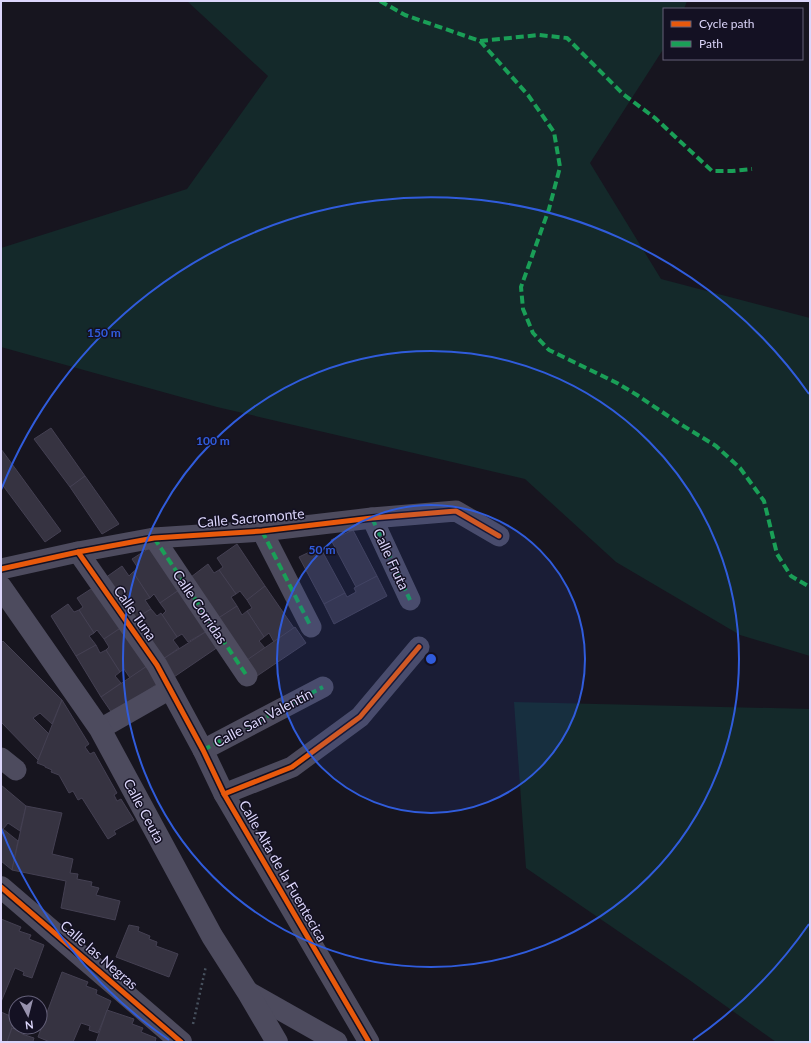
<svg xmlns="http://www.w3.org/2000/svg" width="811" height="1043" viewBox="0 0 811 1043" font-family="Lato,sans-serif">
  <rect width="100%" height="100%" fill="#17151f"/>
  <g fill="#14292a">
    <path d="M187,1H687L684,9H664V48L590,163L661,279L810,318V656L740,635L616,562L525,479L217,407L1,347V248L187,189L268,76Z"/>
    <path d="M514,702L810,709V1042H776L688,979L526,868Z"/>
  </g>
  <g fill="#363341" stroke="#444052">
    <path d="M51,428L85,476L70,487L34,439Z"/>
    <path d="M1,449L61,531L45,542L1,483Z"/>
    <path d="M85,476L119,524L102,534L70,487Z"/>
    <path d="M353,530L377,576L356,587L331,540Z"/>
    <path d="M237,544L265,586L247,600L240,591L236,594L219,570L223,567L217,558Z"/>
    <path d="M151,547L179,590L160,603L154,594L150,598L133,572L138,568L132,559Z"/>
    <path d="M320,547L345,593L324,604L299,557Z"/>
    <path d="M208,564L214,573L219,570L236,594L231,597L237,606L217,619L191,577Z"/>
    <path d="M122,566L129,576L133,572L150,598L145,600L151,609L133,620L105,578Z"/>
    <path d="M377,576L387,596L334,624L324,604L345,593L347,597L356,592L354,588Z"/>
    <path d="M265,586L294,628L274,642L269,633L264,637L247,611L252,608L247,600Z"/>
    <path d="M94,587L122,627L104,639L97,630L94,633L79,610L83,607L77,598Z"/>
    <path d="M179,590L207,631L188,642L182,634L177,637L162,615L166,611L160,603Z"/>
    <path d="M68,604L74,612L79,610L94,633L89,636L96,645L76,656L51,616Z"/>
    <path d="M237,606L242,615L247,611L264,637L259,641L265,648L247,661L217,619Z"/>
    <path d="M151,609L157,616L161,613L177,637L173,640L179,648L160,661L133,620Z"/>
    <path d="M122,627L147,666L130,678L124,669L120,672L106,650L109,647L104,639Z"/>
    <path d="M295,627L306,643L254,678L244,662Z"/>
    <path d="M207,631L218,647L171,679L160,661Z"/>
    <path d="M3,641L62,700L52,724L40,713L33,718L49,734L38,760L1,722V643Z"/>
    <path d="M96,645L100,653L106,650L120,672L115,676L121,683L101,697L76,656Z"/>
    <path d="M147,666L159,683L112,713L101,697Z"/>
    <path d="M62,700L89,744L85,747L90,754L94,752L117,793L114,795L117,801L121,799L134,820L114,831L116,834L108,839L82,798L78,800L73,791L69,793L59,775L51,772L52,770L45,767V766L37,763Z"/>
    <path d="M1,785L26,806L20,831L8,823L3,829L18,841L12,870L1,861Z"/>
    <path d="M26,806L62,813L52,854L73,859L70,873L78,874L77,879L92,882L91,886L99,888L96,895L120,901L115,920L61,908L66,881L12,870Z"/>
    <path d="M1,919L21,927L19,931L31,935L29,939L44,945L32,978L23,975L24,972L15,968L1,1002Z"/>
    <path d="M129,925L139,927L138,931L150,936L149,939L157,942L156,946L178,954L169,977L116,957Z"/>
    <path d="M62,972L88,982L86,986L97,990L96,994L111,1001L98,1033L89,1030L90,1026L81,1023L73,1042H50L38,1037Z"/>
    <path d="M107,1010L134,1019L132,1024L143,1028L141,1032L156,1038L155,1042H96Z"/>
    <path d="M1,1012L15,1018L7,1042H1Z"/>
    <path d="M12,1028L22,1031V1034L34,1038L33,1041L36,1042H7Z"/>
  </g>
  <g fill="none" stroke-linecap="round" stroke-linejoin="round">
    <path stroke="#47515e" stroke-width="2.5" stroke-dasharray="2 3" stroke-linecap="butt" d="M193,1024L206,966"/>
    <g stroke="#4d4b5e" stroke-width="21">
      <path d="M372,518L410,600"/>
      <path d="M262,531L311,627"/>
      <path d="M154,538L247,676"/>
      <path d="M78,552L157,665L203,750L224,794L369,1042"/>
      <path d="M1,569L78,552L154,538L262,531L372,518L456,511L499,536"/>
      <path d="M100,729L170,689"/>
      <path d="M203,750L323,687"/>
      <path d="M1,758L16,770"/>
      <path d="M224,794L292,767L360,717L419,647"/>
      <path d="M247,991L337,1042"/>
    </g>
    <g stroke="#4d4b5e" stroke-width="22">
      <path d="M1,587L100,729L212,936L247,991L277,1042"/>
      <path d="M1,887L181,1042"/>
    </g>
    <g stroke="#1a9f57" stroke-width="4" stroke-dasharray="8 4" stroke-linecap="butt">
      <path d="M380,1L405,15L480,41L539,35L567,38L623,94L655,118L712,171H732L752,169"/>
      <path d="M480,41L528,95L554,132L560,167L549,209L521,287L523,309L533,333L549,350L617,383L637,395L677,422L716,446L740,468L764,501L777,554L791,576L810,587"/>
      <path d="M372,518L410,600"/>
      <path d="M262,531L311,627"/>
      <path d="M154,538L247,676"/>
      <path d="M203,750L323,687"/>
    </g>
    <g stroke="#141123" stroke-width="8">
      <g id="cycleway">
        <path d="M78,552L157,665L203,750L224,794L369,1042"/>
        <path d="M1,569L78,552L154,538L262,531L372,518L456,511L499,536"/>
        <path d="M224,794L292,767L360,717L419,647"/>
        <path d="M1,887L181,1042"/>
      </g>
    </g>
    <use href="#cycleway" stroke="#e8590c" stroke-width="5"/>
  </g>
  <circle cx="431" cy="659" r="154" fill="#305cdc" fill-opacity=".12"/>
  <g fill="none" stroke="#305cdc" stroke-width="2">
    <circle cx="431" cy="659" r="154"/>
    <circle cx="431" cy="659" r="308"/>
    <path d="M809 924A462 462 0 0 1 693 1040M169 1040A462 462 0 0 1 1 828M1 490A462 462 0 0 1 809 394"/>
  </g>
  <g text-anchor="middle" stroke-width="3" stroke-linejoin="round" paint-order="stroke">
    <g font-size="14" fill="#dcd6fb" stroke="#141123">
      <text transform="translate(251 518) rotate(-5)" y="5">Calle Sacromonte</text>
      <text transform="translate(391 559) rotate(65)" y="5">Calle Fruta</text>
      <text transform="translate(200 607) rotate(56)" y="5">Calle Corridas</text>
      <text transform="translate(135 613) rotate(55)" y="5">Calle Tuna</text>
      <text transform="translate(263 718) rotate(-28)" y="5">Calle San Valentín</text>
      <text transform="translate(144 811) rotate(62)" y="5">Calle Ceuta</text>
      <text transform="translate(283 871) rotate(60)" y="5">Calle Alta de la Fuentecica</text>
      <text transform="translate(99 955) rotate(41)" y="5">Calle las Negras</text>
    </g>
  </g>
  <circle cx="431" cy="659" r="6" fill="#305cdc" stroke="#141123" stroke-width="2"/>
  <g font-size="12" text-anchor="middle" font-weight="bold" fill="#305cdc" stroke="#141123" stroke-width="3" stroke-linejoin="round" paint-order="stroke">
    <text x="104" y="337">150 m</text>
    <text x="213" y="445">100 m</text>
    <text x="322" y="554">50 m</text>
  </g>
  <rect width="811" height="1043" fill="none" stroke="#dcd6fb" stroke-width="4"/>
  <rect x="663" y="8" width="140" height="52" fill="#141123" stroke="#646079"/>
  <rect x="671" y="21" width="20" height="6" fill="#e8590c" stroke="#646079"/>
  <text x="699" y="28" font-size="12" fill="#dcd6fb">Cycle path</text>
  <rect x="671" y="41" width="20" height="6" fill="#1a9f57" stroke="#646079"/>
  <text x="699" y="48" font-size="12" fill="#dcd6fb">Path</text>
  <g transform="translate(28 1015) rotate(173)"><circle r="19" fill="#141123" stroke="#646079"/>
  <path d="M0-3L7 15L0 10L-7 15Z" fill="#9792ae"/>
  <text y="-6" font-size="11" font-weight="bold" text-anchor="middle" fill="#dcd6fb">N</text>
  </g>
</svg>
